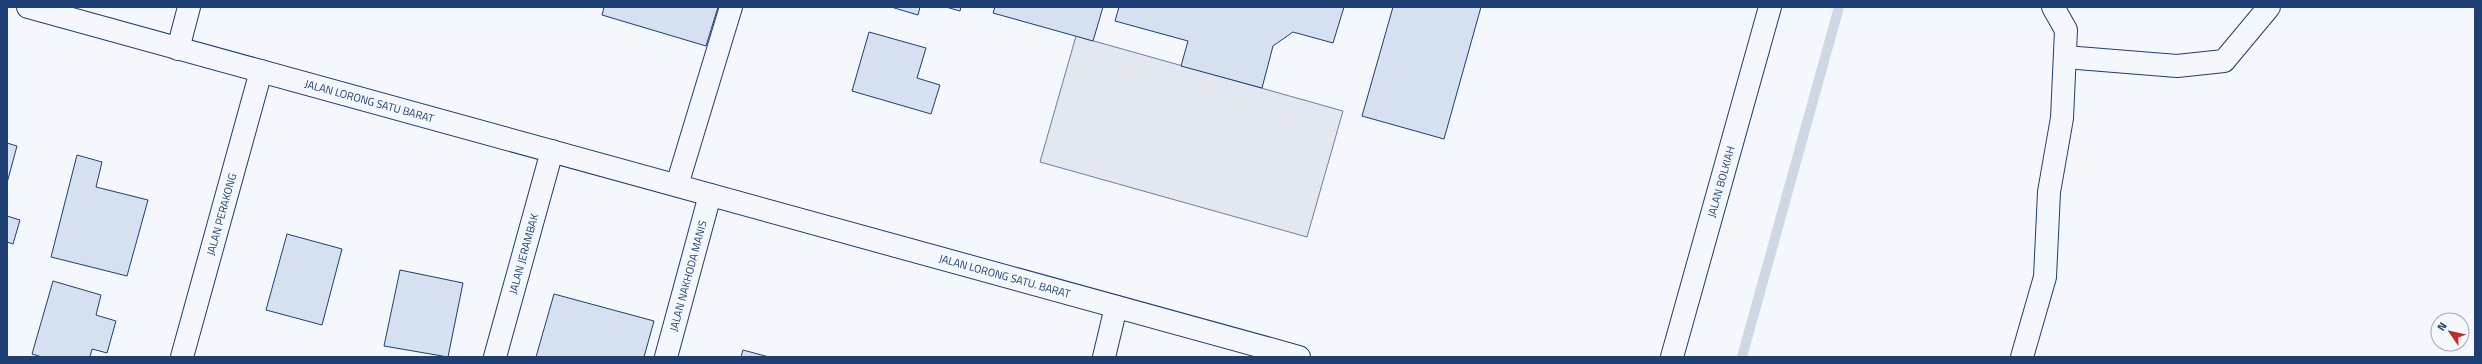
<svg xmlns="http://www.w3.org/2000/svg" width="2482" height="364" viewBox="0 0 2482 364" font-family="'Titillium Web',sans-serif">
  <rect width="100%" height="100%" fill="#f4f7fb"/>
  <path fill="#e3e8f0" stroke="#687fa3" d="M1076,36L1343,111L1307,237L1040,162Z"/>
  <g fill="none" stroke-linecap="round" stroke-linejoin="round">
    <path stroke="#cfd7e4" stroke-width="10" d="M1742,357L1839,7"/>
  </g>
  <g fill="#d5e0f0" stroke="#1d3f73">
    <path d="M604,7H718L706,46L602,15Z"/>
    <path d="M891,7H920L918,15Z"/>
    <path d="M946,7H961L960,11Z"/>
    <path d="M995,7H1103L1093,41L993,13Z"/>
    <path d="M1119,7H1344L1333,43L1293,32L1273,46L1262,88L1181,66L1188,41L1115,21Z"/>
    <path d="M1393,7H1481L1444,139L1362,116Z"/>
    <path d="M869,32L926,48L917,78L940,85L931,114L852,91Z"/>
    <path d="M7,143L17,146L7,183Z"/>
    <path d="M77,155L102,162L96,187L148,200L127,276L51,257Z"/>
    <path d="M7,216L20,220L13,244L7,242Z"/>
    <path d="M287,234L342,249L322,325L266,310Z"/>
    <path d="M400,270L463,283L448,357L384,346Z"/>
    <path d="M53,281L101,295L96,315L116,321L107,353L92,349L90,357H42L32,354Z"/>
    <path d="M554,294L654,321L644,357H536Z"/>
    <path d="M743,350L769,357H741Z"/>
  </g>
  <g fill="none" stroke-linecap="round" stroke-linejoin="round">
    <g stroke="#1d3f73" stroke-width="24">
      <g id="minor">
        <path id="s1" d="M28,7L1299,357"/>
        <path d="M178,49L189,7"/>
        <path d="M2065,57L2177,66L2224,61L2269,7"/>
        <path d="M677,185L731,7"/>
        <path id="s2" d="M182,357L261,71"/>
        <path id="s3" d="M495,357L552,151"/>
        <path id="s4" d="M666,357L710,195"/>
        <path d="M1104,357L1116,307"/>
        <path id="s5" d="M1672,357L1770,7"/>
        <path d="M2022,357L2045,277L2049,192L2062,118L2066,30L2053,7"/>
      </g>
    </g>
    <use href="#minor" stroke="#f4f7fb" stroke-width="22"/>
  </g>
  <g text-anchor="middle" stroke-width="3" stroke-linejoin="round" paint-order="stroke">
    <g font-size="11" fill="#1d3f73" stroke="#f4f7fb">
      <text dy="4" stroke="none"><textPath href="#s1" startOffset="354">JALAN LORONG SATU BARAT</textPath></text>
      <text dy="4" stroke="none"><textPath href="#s5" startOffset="182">JALAN BOLKIAH</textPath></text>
      <text dy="4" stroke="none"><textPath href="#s2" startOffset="148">JALAN PERAKONG</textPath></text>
      <text dy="4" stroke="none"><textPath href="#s3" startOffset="107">JALAN JERAMBAK</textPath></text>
      <text dy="4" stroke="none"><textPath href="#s4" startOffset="84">JALAN NAKHODA MANIS</textPath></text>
      <text dy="4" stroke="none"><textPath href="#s1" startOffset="1013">JALAN LORONG SATU. BARAT</textPath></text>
    </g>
  </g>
  <rect width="2482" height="364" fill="none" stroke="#1d3f73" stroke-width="16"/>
  <g transform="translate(2450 332) rotate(304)"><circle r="19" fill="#f4f7fb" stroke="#9eadc5"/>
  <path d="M0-3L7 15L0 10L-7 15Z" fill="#c62828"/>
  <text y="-6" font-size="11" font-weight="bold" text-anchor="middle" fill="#1d3f73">N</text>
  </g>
</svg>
